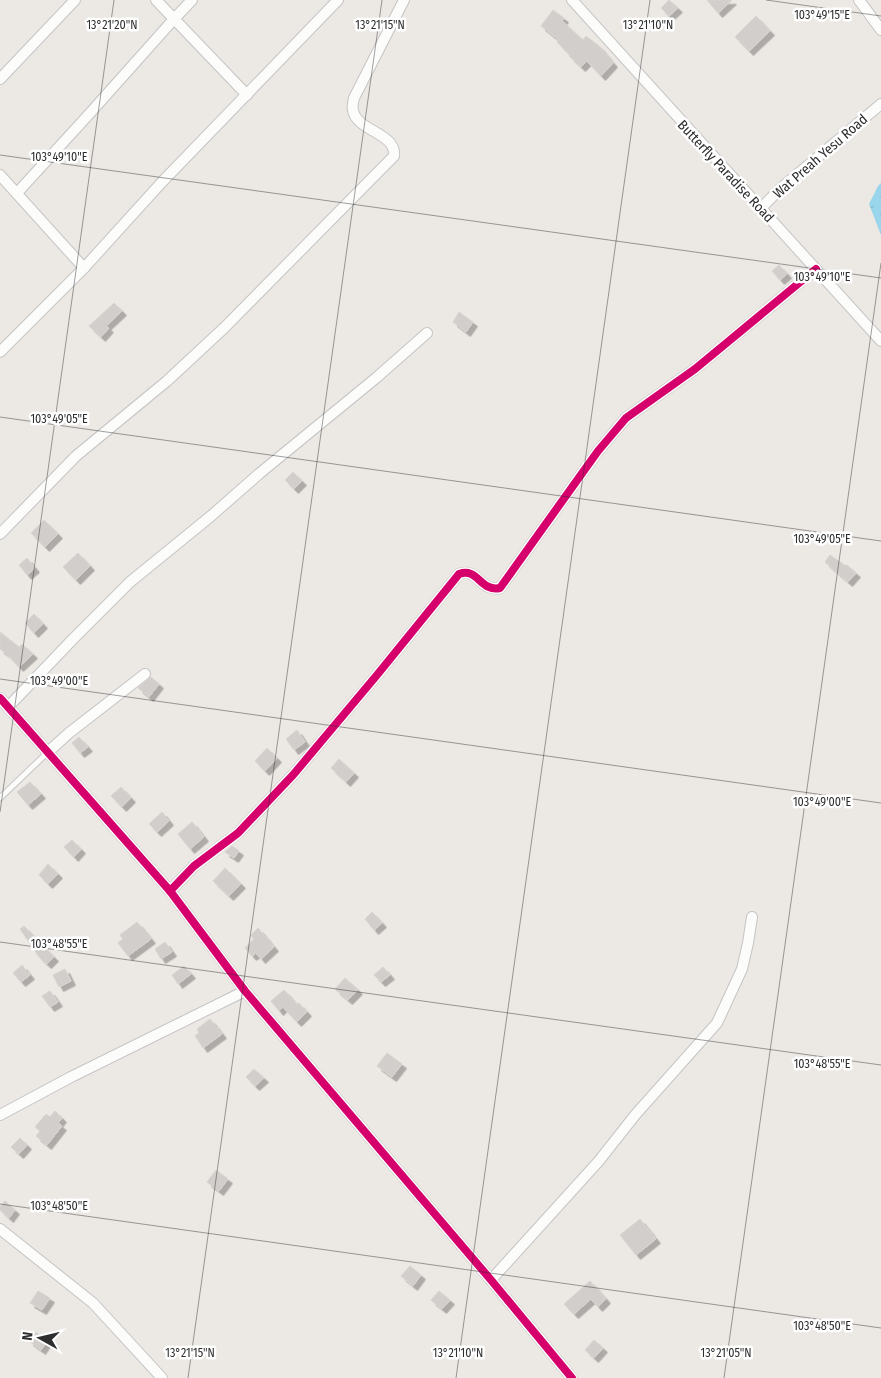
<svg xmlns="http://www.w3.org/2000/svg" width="881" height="1378" viewBox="0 0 881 1378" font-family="'Fira Sans Condensed',sans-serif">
  <defs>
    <pattern id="water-ripples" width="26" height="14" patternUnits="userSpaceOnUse" patternTransform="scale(1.25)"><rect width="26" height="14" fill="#99d6ec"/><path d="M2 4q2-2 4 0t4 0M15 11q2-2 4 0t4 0" fill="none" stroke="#84b8cb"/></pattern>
    <filter id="shadow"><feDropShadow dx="4.5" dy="4.5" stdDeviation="0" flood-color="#0004"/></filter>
  </defs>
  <rect width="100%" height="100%" fill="#ece8e4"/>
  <path fill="url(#water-ripples)" d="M881,183V235L869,204L878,186Z"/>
  <g fill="#d1cecb" stroke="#d7d4d0" filter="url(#shadow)">
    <path d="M669,0L678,8L669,16L661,8Z"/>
    <path d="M707,0H732L718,13Z"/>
    <path d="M553,10L564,18L562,21L583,40L586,36L599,46L613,63L601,76L587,61L581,67L569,56L570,55L557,42L559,40L541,26Z"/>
    <path d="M756,16L770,31L749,51L735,37Z"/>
    <path d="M779,265L787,274L780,280L772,271Z"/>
    <path d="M114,303L122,311L106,326L109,328L101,337L89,326Z"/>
    <path d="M459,312L473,322L466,332L453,322Z"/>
    <path d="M293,472L302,481L294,489L285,480Z"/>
    <path d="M44,520L58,534L45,547L31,533Z"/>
    <path d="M78,553L90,566L76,580L63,567Z"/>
    <path d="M830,555L846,566L847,565L856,573L848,582L825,562Z"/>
    <path d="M27,558L35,568L27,575L19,565Z"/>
    <path d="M34,614L43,624L34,633L25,623Z"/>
    <path d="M0,632L19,647L22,644L33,654L19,667L8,655L0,649Z"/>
    <path d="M151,677L159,684L149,697L138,688Z"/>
    <path d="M297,730L305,742L294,750L286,739Z"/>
    <path d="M79,737L88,747L80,753L72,743Z"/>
    <path d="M267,748L277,758L265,771L255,761Z"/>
    <path d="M339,759L354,773L346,782L331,768Z"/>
    <path d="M30,782L41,794L28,805L17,792Z"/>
    <path d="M121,787L131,798L122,807L111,796Z"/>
    <path d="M162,812L169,821L157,832L149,824Z"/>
    <path d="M192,822L204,837L190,849L178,834Z"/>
    <path d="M72,840L81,849L74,857L64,847Z"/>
    <path d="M232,846L239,851L234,858L225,852Z"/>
    <path d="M48,864L58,874L48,884L39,875Z"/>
    <path d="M225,868L241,884L229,896L213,881Z"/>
    <path d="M372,912L382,923L374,930L365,919Z"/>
    <path d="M137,922L151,939L128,956L118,943L123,939L120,935Z"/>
    <path d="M24,926L54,957L47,964L39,957L20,929Z"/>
    <path d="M258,928L274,947L261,959L256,953L252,956L245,948L254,939L251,935Z"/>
    <path d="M165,942L172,952L161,959L155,949Z"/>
    <path d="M22,965L30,975L21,982L13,973Z"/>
    <path d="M184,966L191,974L178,984L172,975Z"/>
    <path d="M383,967L390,975L381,982L374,975Z"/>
    <path d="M65,969L71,981L59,987L53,975Z"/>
    <path d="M345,978L358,990L348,1000L335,989Z"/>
    <path d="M284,990L297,1005L299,1003L307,1012L297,1022L283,1007L279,1011L271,1001Z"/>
    <path d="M50,991L58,1002L50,1007L42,996Z"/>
    <path d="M210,1019L222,1034L203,1048L195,1036L199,1033L197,1029Z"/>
    <path d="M387,1053L402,1064L392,1077L377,1066Z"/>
    <path d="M254,1069L264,1078L255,1086L246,1077Z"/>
    <path d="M55,1111L62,1118L58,1123L62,1126L47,1145L36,1136L40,1131L35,1127L46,1114L50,1117Z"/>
    <path d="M20,1138L27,1145L19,1154L11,1147Z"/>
    <path d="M216,1170L228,1179L219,1191L207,1182Z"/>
    <path d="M5,1201L15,1210L9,1218L0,1210V1207Z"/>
    <path d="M640,1219L656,1239L636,1255L620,1235Z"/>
    <path d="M410,1266L421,1275L413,1286L401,1276Z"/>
    <path d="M590,1281L606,1299L598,1307L591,1299L574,1314L564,1304Z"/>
    <path d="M38,1291L50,1298L42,1310L30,1303Z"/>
    <path d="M439,1291L450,1300L442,1309L431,1300Z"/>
    <path d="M36,1332L47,1341L41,1350L29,1341Z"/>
    <path d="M594,1340L603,1348L594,1358L585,1350Z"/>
  </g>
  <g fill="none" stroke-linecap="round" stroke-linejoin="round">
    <g stroke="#c5c4c5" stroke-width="7">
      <path id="service" d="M0,798L48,752"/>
    </g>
    <g stroke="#c5c4c5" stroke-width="12">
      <g id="minor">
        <path d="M156,0L247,95"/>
        <path d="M572,0L881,341"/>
        <path d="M859,0L881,30"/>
        <path d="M0,79L75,0"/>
        <path d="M0,175L84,268"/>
        <path d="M17,193L91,112L174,19L192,0"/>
        <path d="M760,209L781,188L881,104"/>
        <path d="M0,352L84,268L162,182L338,0"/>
        <path d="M0,534L76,456L167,381L224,328L394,156C397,133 356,131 353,110C352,107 353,102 354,98L404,0"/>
        <path d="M0,698L170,891L245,991L491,1280L572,1378"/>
        <path d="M8,707L73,639L130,582L211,516L260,473L376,378L427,333"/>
        <path d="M48,752L69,733L145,674"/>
        <path d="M170,891L194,866L238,833L293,775L377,675L459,574C478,567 480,592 500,588L598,451L626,418L695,369L816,269"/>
        <path d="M0,1115L71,1077L245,991"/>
        <path d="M0,1229L93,1303L162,1378"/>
        <path d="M491,1280L598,1162L636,1114L717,1023L742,969L748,943L752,917"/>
      </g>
    </g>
    <use href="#service" stroke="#fcfcfb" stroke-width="5"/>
    <use href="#minor" stroke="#fcfcfb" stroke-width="10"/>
    <g stroke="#fff" stroke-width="11">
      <g id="cycleway">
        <path d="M0,698L170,891L245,991L491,1280L572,1378"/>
        <path d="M170,891L194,866L238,833L293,775L377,675L459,574C478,567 480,592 500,588L598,451L626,418L695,369L816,269"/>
      </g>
    </g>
    <use href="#cycleway" stroke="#d6006c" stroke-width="8"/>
  </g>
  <path fill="none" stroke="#2e2e2e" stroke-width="1" stroke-opacity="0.45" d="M766,0L881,16M0,155L881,278M0,417L881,541M0,679L881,803M0,812L114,0M0,942L881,1065M0,1204L881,1328M188,1378L382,0M456,1378L650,0M724,1378L881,263"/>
  <g text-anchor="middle" stroke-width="5" stroke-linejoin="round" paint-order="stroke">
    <g font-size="14" fill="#2e2e2e" stroke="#fff">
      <text transform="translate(820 156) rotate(-41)" y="5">Wat Preah Yesu Road</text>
      <text transform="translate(726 171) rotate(47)" y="5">Butterfly Paradise Road</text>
    </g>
  </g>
  <g font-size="12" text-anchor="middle" fill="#2e2e2e" stroke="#fff" stroke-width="5" stroke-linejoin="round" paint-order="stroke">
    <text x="822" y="19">103°49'15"E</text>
    <text x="112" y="29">13°21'20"N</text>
    <text x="380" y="29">13°21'15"N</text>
    <text x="648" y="29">13°21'10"N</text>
    <text x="59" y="161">103°49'10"E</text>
    <text x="822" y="281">103°49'10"E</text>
    <text x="59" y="423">103°49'05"E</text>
    <text x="822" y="543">103°49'05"E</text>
    <text x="59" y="685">103°49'00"E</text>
    <text x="822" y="806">103°49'00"E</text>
    <text x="59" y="948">103°48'55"E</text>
    <text x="822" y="1068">103°48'55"E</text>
    <text x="59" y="1210">103°48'50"E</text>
    <text x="822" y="1330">103°48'50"E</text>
    <text x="190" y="1357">13°21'15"N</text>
    <text x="458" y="1357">13°21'10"N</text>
    <text x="726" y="1357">13°21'05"N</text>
  </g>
  <g transform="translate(40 1338) rotate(278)" stroke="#ffffff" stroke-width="4" paint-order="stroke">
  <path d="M0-4L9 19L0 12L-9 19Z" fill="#2e2e2e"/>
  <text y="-8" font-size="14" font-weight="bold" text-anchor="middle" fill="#2e2e2e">N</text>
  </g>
</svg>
